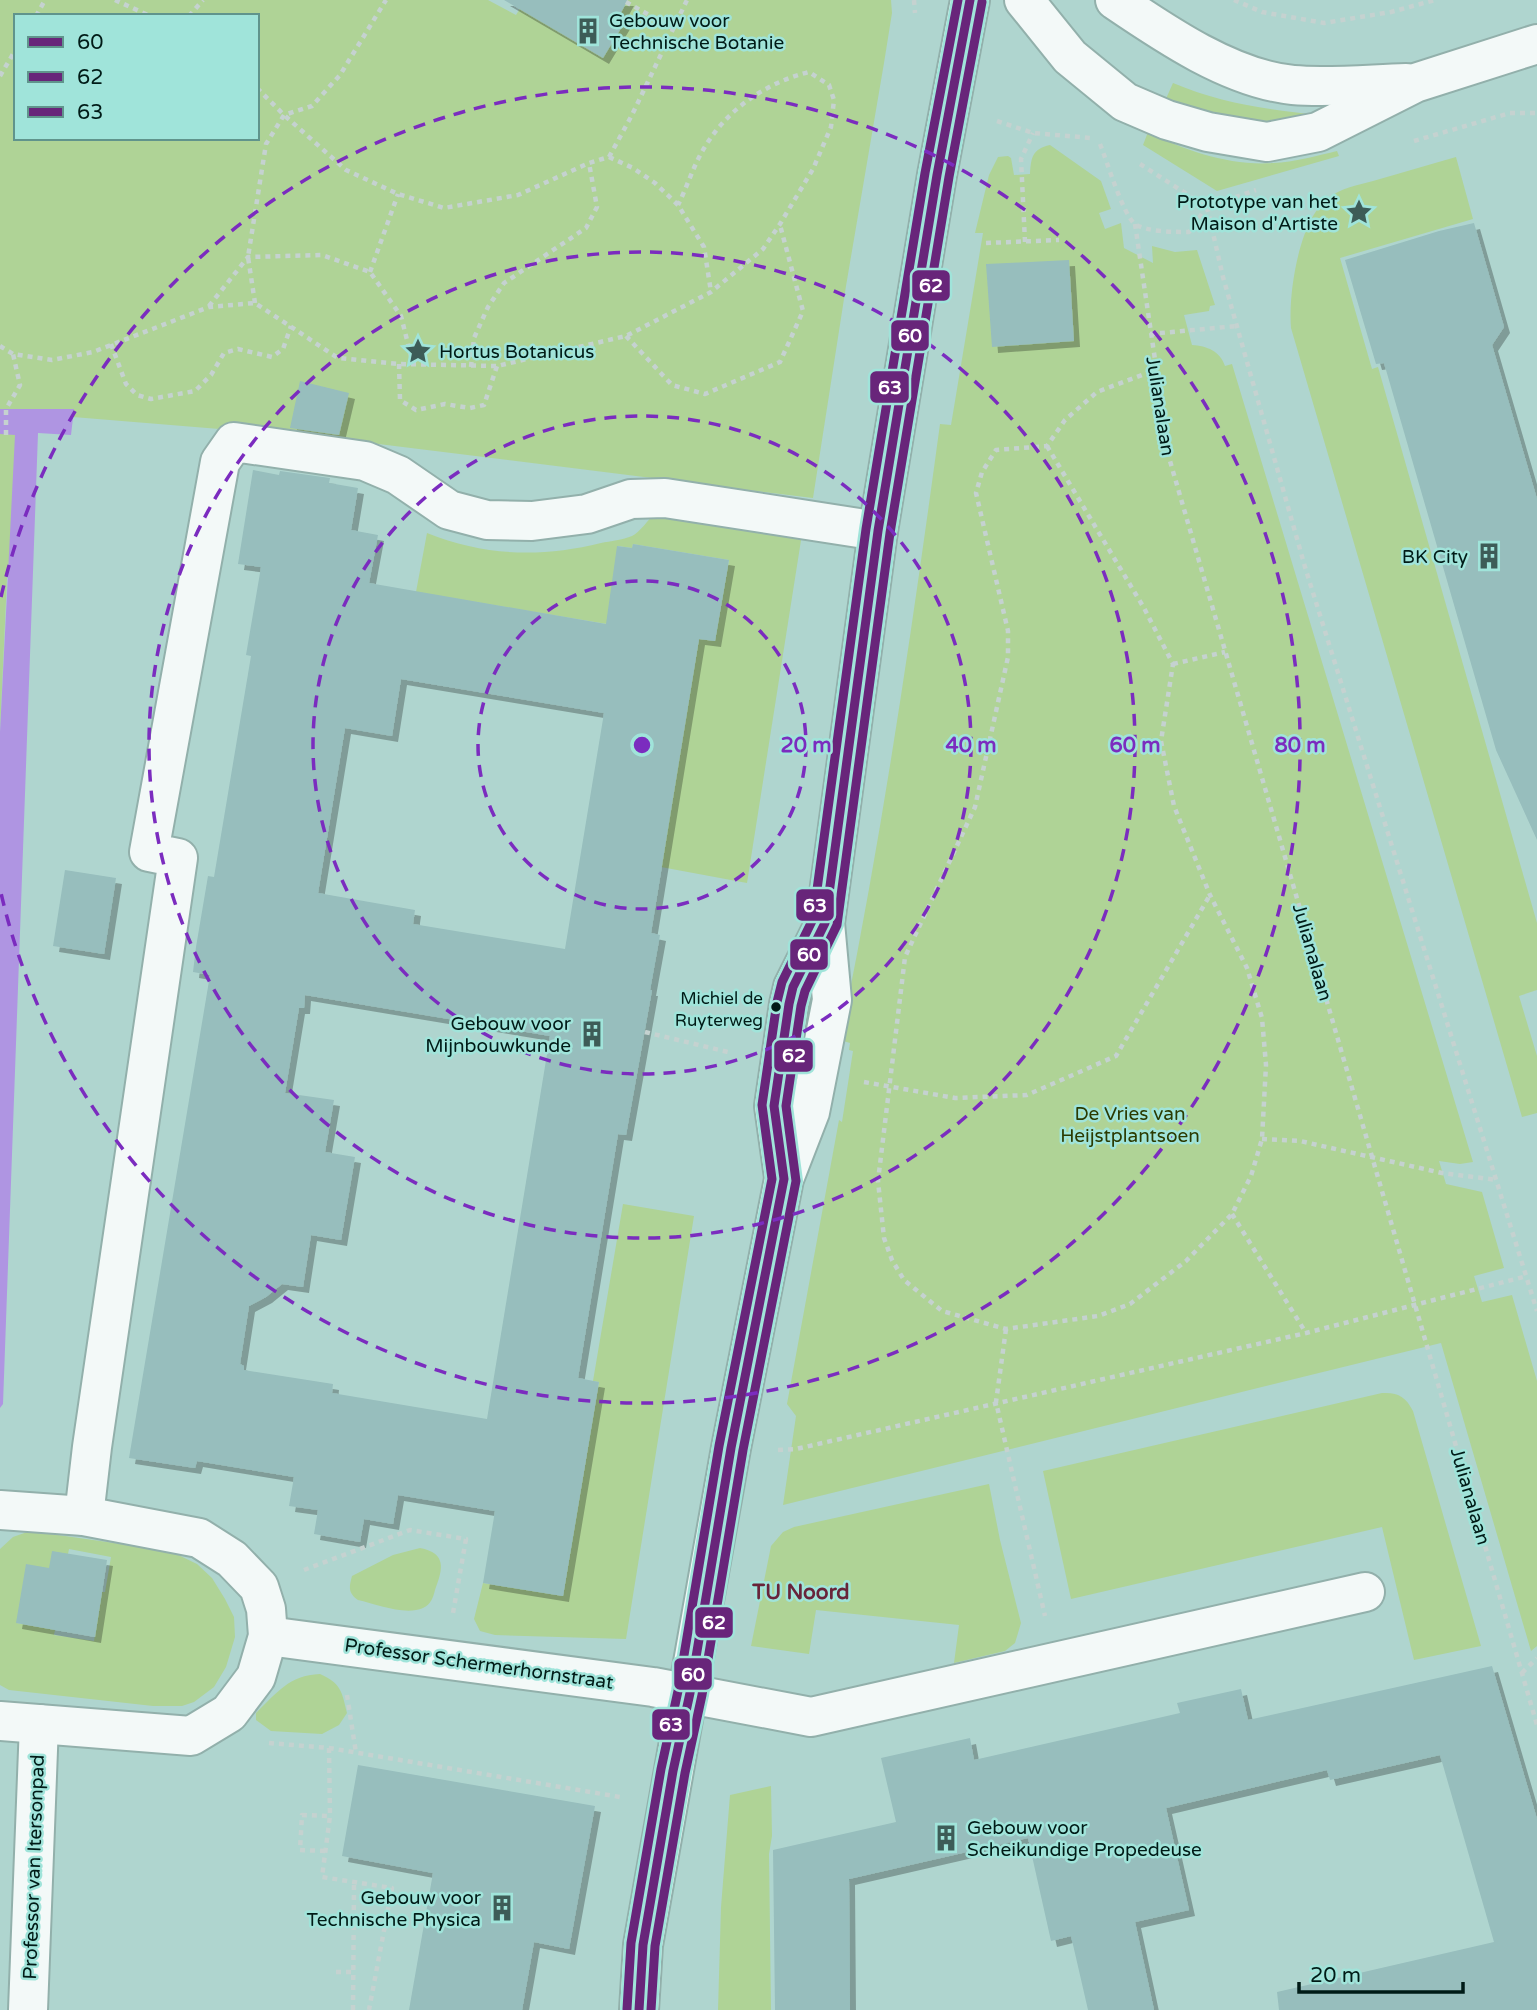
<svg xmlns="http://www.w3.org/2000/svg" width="1537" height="2010" viewBox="0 0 1537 2010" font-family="'Varela Round',sans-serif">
  <defs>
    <filter id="shadow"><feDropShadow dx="6" dy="6" stdDeviation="0" flood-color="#0004"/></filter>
  </defs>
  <rect width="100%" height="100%" fill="#afd5cf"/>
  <g fill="#afd396" fill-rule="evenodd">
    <path d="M0,0H488L516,15L525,0H891L892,13L884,63L846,286L813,498L330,438L73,417L26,416L7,578L0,732ZM16,16H257V138H16Z"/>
    <path d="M1173,83C1220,103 1269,110 1319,115L1291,127L1233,122L1165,101Z"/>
    <path d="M1148,132C1186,151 1230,166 1273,163C1295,162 1316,156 1337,151L1339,156L1217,191L1143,145Z"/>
    <path d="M1050,145L1101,181L1111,209L1099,213L1105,229L1121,223L1124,248L1153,263L1152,246L1175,252L1197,250L1215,305L1210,306L1209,311L1184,315L1192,345C1207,346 1220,351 1225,366L1232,364L1473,1162L1460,1164L1439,1161L1446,1184L1482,1192L1504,1268L1474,1276L1482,1302L1512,1295L1537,1381V1646L1531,1651L1441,1343L783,1505L796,1416L787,1404L839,1120L842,1122L853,1051L849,1050L850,1043L840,1040C882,836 912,630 940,424L951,425L983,233H975L989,175L998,157L1008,156L1011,158L1014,175L1030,174C1031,158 1032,149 1050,145Z"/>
    <path d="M1456,157L1473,219L1340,258L1372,369L1378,367L1537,923V990L1519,996L1537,1056V1113L1522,1117L1291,328C1288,294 1299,220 1328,198C1341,188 1358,185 1373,181C1401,173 1428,165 1456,157Z"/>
    <path d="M655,513L802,534L747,883L661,867L699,639L715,641L729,560L633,544L632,548L618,546L619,626L416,592L427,533C485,556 540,558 601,543C610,541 623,540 632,536C640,532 648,520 655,513Z"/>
    <path d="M623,1204L694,1216L626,1639L495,1635L480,1631L474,1619L483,1583L563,1596L599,1382L593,1381Z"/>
    <path d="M1382,1393C1398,1392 1406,1397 1413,1411L1481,1646L1414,1660L1382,1527L1071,1599L1043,1471Z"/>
    <path d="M989,1484L1000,1540L1021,1623L1015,1643L1005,1651L954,1663L959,1625L816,1610L809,1654L751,1646L771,1546L783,1532L794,1527Z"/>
    <path d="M30,1531L170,1551L197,1564L212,1578L225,1599L234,1617L235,1637L226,1667L214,1687L194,1702L182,1706H153L9,1690L0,1685V1549L13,1537ZM69,1549L111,1557L105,1592H102L94,1641L54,1635L55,1630L17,1623L49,1568L68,1554Z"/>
    <path d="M420,1548C447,1553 443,1569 435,1590C433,1598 431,1604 423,1608C405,1616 376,1604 358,1600C348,1593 349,1587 352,1576L393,1555Z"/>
    <path d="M320,1674C341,1683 342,1692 347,1713L339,1725L322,1734L271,1731L256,1720V1713C277,1693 289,1675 320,1674Z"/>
    <path d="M771,1786L772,1836L769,1854L771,2010H718L721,1907L730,1795Z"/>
  </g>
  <path fill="#af95e2" d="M0,409H74L71,435L38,433L3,1404L0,1408V732L15,435L0,434Z"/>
  <g fill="#97bebd" fill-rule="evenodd" filter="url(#shadow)">
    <path d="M504,0H628L619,16L626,20L603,58Z"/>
    <path d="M1474,223L1504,327L1492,345L1537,499V840L1496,750L1384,363L1376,364L1345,260L1439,231Z"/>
    <path d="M1069,260L1074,341L992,347L986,264Z"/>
    <path d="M300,381L349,393L339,435L290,428Z"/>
    <path d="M253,470L279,475L280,471L330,478L329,483L358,488L351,530L378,535L369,583L606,624L617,546L632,548L633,544L729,560L715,641L699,639L651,933L660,935L650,990H652L626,1135L618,1134L578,1378L599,1382L563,1596L483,1583L495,1511L398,1495L393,1524L364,1519L360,1542L314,1534L318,1510L289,1506L294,1477L197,1461L195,1468L129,1458L210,975L193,972L196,947L208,876L214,877L251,656L246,655L261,567L238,564ZM401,679L604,713L565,949L413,924L415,910L318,893L345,728L392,736ZM305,995L550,1036L487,1419L332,1393L333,1384L244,1370V1366L240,1364L249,1306L266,1297L282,1284L303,1287L311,1235L341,1240L355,1157L325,1152L334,1100L285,1093L299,1008H304Z"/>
    <path d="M65,870L116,878L104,954L53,946Z"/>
    <path d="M52,1551L107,1560L95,1637L16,1623L26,1564L49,1568Z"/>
    <path d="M1492,1666L1537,1819V2010H1279L1277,1992L1494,1942L1440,1755L1330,1780L1327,1770L1166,1808L1189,1910L1135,1922L1154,2010H1088L1071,1936L1051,1941L1028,1838L849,1879L850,2010H775L773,1850L896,1822L881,1758L970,1738L974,1760L1180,1713L1177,1703L1241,1689L1248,1720Z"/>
    <path d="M358,1765L595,1806L569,1949L534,1942L522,2010H409L433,1873L342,1856Z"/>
  </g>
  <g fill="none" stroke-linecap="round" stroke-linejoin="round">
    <g stroke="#92b0ab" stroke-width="42">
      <g id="minor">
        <path d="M0,1510L84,1516L199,1538L232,1559L259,1587L266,1609L268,1636L256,1677L229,1713L191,1736L0,1721"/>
        <path d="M84,1516L92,1447L178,858L149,852L220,462L234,442L365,461L398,475L449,510L487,520L532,521L587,514L631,499L665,498L878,531"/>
        <path d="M268,1636L653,1687L811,1717L1365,1592"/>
        <path d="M28,2010L39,1724"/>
      </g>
    </g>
    <g stroke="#92b0ab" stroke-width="42">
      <g id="major">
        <path d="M1024,0L1070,57L1125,102L1167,120L1208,132L1267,142L1318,132L1415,83L1537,44"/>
        <path d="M1115,0C1165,34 1231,79 1293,85C1329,88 1370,84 1406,83"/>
        <path d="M784,1177L774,1106L789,1004L793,987L825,923"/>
        <path d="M639,2010L643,1945L731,1448L784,1179L810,1112L832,1000L825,923L878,531L937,175L970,0"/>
      </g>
    </g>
    <g stroke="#c5d2d0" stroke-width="4.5" stroke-dasharray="5 5" stroke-linecap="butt">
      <path d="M115,0L150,16"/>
      <path d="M914,0L915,13"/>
      <path d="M1234,0L1262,12L1324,23L1391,12L1435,0"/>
      <path d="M626,2L674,29"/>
      <path d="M36,16L45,0"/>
      <path d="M189,16L203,0"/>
      <path d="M0,76L16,49"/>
      <path d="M257,88L284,115L346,170L398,194L444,208L518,195L589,163L609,157"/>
      <path d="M997,121L1033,133L1091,138"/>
      <path d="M1414,141L1510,113H1537"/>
      <path d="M1100,144C1107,161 1123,215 1135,224C1146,232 1175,232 1189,232L1206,208"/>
      <path d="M609,157L633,168L655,183L678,205L704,247L711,292"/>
      <path d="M609,157L632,115L687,0"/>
      <path d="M1140,164L1207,207"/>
      <path d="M1207,207L1223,277L1305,567L1537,1311"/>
      <path d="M1207,207L1256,190"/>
      <path d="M1135,224L1170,461L1537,1725"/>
      <path d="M1025,242L1021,159L1033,133"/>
      <path d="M986,243L1059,240"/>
      <path d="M370,272L398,194"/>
      <path d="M255,303L248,257L266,144L284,115L312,106L340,75L386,0"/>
      <path d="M209,306L248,257L322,255L370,272L401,316L413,364"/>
      <path d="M1150,334L1237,326"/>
      <path d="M626,336L672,385L705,394L780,362L803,311L780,225"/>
      <path d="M111,344L126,384L137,395L151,399L195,391L211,375L224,353L238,349L272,357L283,349L291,326"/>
      <path d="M0,346L13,354L52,360L93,352L209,307L255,303L338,358L399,364L497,366L626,336L711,292L763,249L780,224L813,169L831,127L834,100L829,85L809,72C765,83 726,110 703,150C693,167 687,187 678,205"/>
      <path d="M399,364L400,400L416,410L445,404L470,408L484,405L497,366"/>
      <path d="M471,367L474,338L488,307L504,283L586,228L597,207L589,163"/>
      <path d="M6,435V409L20,385L13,354"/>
      <path d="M1047,446L1144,608L1173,664L1161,741L1174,806L1210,895L1247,968L1262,1018L1266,1065L1262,1139L1251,1176L1232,1214L1186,1261L1130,1304L1098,1316L1006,1329L942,1311L904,1280L892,1260L884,1238L878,1181L905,957L975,807L1008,657V631L976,493L982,472L996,450L1047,446L1065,420L1097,392L1155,370"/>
      <path d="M1173,664L1225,652"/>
      <path d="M645,1032L732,1053"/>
      <path d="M864,1082L955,1098L1027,1095L1116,1056L1210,895"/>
      <path d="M1262,1139L1300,1141L1442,1173L1497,1180"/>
      <path d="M1232,1214L1306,1333"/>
      <path d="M1006,1329L996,1402L1045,1616"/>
      <path d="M778,1450L796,1449L1306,1333L1527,1276"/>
      <path d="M304,1570L410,1530L466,1539L453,1613"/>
      <path d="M1522,1673L1537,1658"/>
      <path d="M347,1695L356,1753"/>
      <path d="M269,1743L329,1748L620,1797"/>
      <path d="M329,1748L330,1816L322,1877L392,1888L369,2010"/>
      <path d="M325,1851L300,1850L302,1815L330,1816"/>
      <path d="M336,1972H354"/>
      <path d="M353,2010L354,1882"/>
    </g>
    <use href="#minor" stroke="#f3f9f8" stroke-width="38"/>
    <use href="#major" stroke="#f3f9f8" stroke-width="38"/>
    <g stroke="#a0e4da" stroke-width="14">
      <path id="bus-1" d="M639,2010L643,1945L673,1771L690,1693L731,1448L784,1179L774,1106L789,1004L793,987L825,923L878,531L937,175L970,0"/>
    </g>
    <g stroke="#a0e4da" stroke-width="14">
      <path id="bus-2" d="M651,2010L655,1946L685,1773L702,1695L743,1450L796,1181L786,1106L801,1006L805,991L837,925L890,533L949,177L982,2"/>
    </g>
    <g stroke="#a0e4da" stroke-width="14">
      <path id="bus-3" d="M627,2009L631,1943L661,1769L678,1691L719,1446L772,1179L762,1105L777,1002L782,982L813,919L866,529L925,173L958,0"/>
    </g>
    <use href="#bus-1" stroke="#68257a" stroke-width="9"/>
    <use href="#bus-2" stroke="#68257a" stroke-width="9"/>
    <use href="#bus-3" stroke="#68257a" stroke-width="9"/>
  </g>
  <g fill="none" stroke="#7b2cbf" stroke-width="3.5" stroke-dasharray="12 9">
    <circle cx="642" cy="745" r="164"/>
    <circle cx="642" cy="745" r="329"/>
    <circle cx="642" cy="745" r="493"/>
    <path d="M1 597A658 658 0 1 1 1 893"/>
  </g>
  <defs>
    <g id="building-bare" transform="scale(2.1)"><path d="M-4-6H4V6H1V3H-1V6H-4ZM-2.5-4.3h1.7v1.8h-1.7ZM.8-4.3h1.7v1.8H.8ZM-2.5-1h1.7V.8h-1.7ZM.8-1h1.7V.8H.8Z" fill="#3d5c57" stroke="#a0e4da" stroke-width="2.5" paint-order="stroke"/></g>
    <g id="sight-bare" transform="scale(2.1)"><path d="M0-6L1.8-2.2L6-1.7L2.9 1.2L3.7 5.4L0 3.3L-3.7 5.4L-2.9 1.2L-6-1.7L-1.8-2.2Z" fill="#3d5c57" stroke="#a0e4da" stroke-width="2.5" paint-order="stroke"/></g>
  </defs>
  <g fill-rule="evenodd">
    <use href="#building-bare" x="588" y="31"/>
    <use href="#sight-bare" x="1359" y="212"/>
    <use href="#sight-bare" x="418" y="351"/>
    <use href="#building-bare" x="1489" y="556"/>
    <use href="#building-bare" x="592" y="1034"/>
    <use href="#building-bare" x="946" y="1838"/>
    <use href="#building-bare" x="502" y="1908"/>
  </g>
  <circle fill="#001b17" stroke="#a0e4da" stroke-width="2.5" cx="776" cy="1007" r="6"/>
  <g text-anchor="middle" stroke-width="5" stroke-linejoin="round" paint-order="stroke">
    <g font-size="17" fill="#001b17" stroke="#a0e4da" text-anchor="end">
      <text x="763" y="1004">Michiel de<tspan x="763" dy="22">Ruyterweg</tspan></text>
    </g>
    <g font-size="19" fill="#001b17" stroke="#a0e4da" text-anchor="end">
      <text x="609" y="27" text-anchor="start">Gebouw voor<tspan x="609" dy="22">Technische Botanie</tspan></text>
      <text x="1338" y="208">Prototype van het<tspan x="1338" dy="22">Maison d'Artiste</tspan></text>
      <text x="439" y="358" text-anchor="start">Hortus Botanicus</text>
      <text x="1468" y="563">BK City</text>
      <text x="571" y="1030">Gebouw voor<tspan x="571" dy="22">Mijnbouwkunde</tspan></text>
      <text x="967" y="1834" text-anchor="start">Gebouw voor<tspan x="967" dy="22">Scheikundige Propedeuse</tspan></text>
      <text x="481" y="1904">Gebouw voor<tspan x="481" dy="22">Technische Physica</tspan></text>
    </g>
    <g font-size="19" fill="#001b17" stroke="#a0e4da">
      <text transform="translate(1161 406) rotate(81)" y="7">Julianalaan</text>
      <text transform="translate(1313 952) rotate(74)" y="7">Julianalaan</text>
      <text transform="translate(1471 1496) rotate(74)" y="7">Julianalaan</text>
      <text transform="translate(479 1663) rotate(8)" y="7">Professor Schermerhornstraat</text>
      <text transform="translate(33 1867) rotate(-88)" y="7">Professor van Itersonpad</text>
    </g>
    <g font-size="19" fill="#2b3a01" stroke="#a0e4da">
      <text x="1130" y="1120">De Vries van<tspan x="1130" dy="22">Heijstplantsoen</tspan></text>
    </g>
    <g font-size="21" font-weight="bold" fill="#682439" stroke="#a0e4da">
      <text x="801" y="1599">TU Noord</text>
    </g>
  </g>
  <circle cx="642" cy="745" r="10" fill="#7b2cbf" stroke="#a0e4da" stroke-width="3.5"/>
  <g font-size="21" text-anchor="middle" font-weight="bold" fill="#7b2cbf" stroke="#a0e4da" stroke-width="5" stroke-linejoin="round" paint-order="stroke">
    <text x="806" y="752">20 m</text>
    <text x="971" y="752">40 m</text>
    <text x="1135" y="752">60 m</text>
    <text x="1300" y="752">80 m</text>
  </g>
  <g stroke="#a0e4da" stroke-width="2.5">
    <rect x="911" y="269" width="40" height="33" rx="7" fill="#68257a"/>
    <rect x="890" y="319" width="40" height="33" rx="7" fill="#68257a"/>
    <rect x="869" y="370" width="41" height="34" rx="7" fill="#68257a"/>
    <rect x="795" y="888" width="40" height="34" rx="7" fill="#68257a"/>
    <rect x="789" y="938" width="40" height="33" rx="7" fill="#68257a"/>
    <rect x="773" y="1039" width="41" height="34" rx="7" fill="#68257a"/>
    <rect x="694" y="1606" width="40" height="33" rx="7" fill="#68257a"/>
    <rect x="673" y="1657" width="40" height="34" rx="7" fill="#68257a"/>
    <rect x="651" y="1708" width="40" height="33" rx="7" fill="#68257a"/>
  </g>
  <g font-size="19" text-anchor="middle" font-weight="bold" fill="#fff">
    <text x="931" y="292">62</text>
    <text x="910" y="342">60</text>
    <text x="890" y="394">63</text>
    <text x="815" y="912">63</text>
    <text x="809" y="961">60</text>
    <text x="794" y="1062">62</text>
    <text x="714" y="1629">62</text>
    <text x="693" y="1681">60</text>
    <text x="671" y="1731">63</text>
  </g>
  <rect x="14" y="14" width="245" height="126" fill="#a0e4da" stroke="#60948c" stroke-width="2"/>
  <rect x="28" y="37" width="35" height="10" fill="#68257a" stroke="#60948c" stroke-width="2"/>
  <text x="77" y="49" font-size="21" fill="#001b17">60</text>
  <rect x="28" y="72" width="35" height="10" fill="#68257a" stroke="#60948c" stroke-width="2"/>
  <text x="77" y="84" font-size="21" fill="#001b17">62</text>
  <rect x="28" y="107" width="35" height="10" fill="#68257a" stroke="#60948c" stroke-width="2"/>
  <text x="77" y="119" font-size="21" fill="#001b17">63</text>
  <path d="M1299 1982v10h164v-10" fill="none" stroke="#001b17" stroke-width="3.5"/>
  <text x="1310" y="1982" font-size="21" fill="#001b17" stroke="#a0e4da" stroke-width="5" paint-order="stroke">20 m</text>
</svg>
